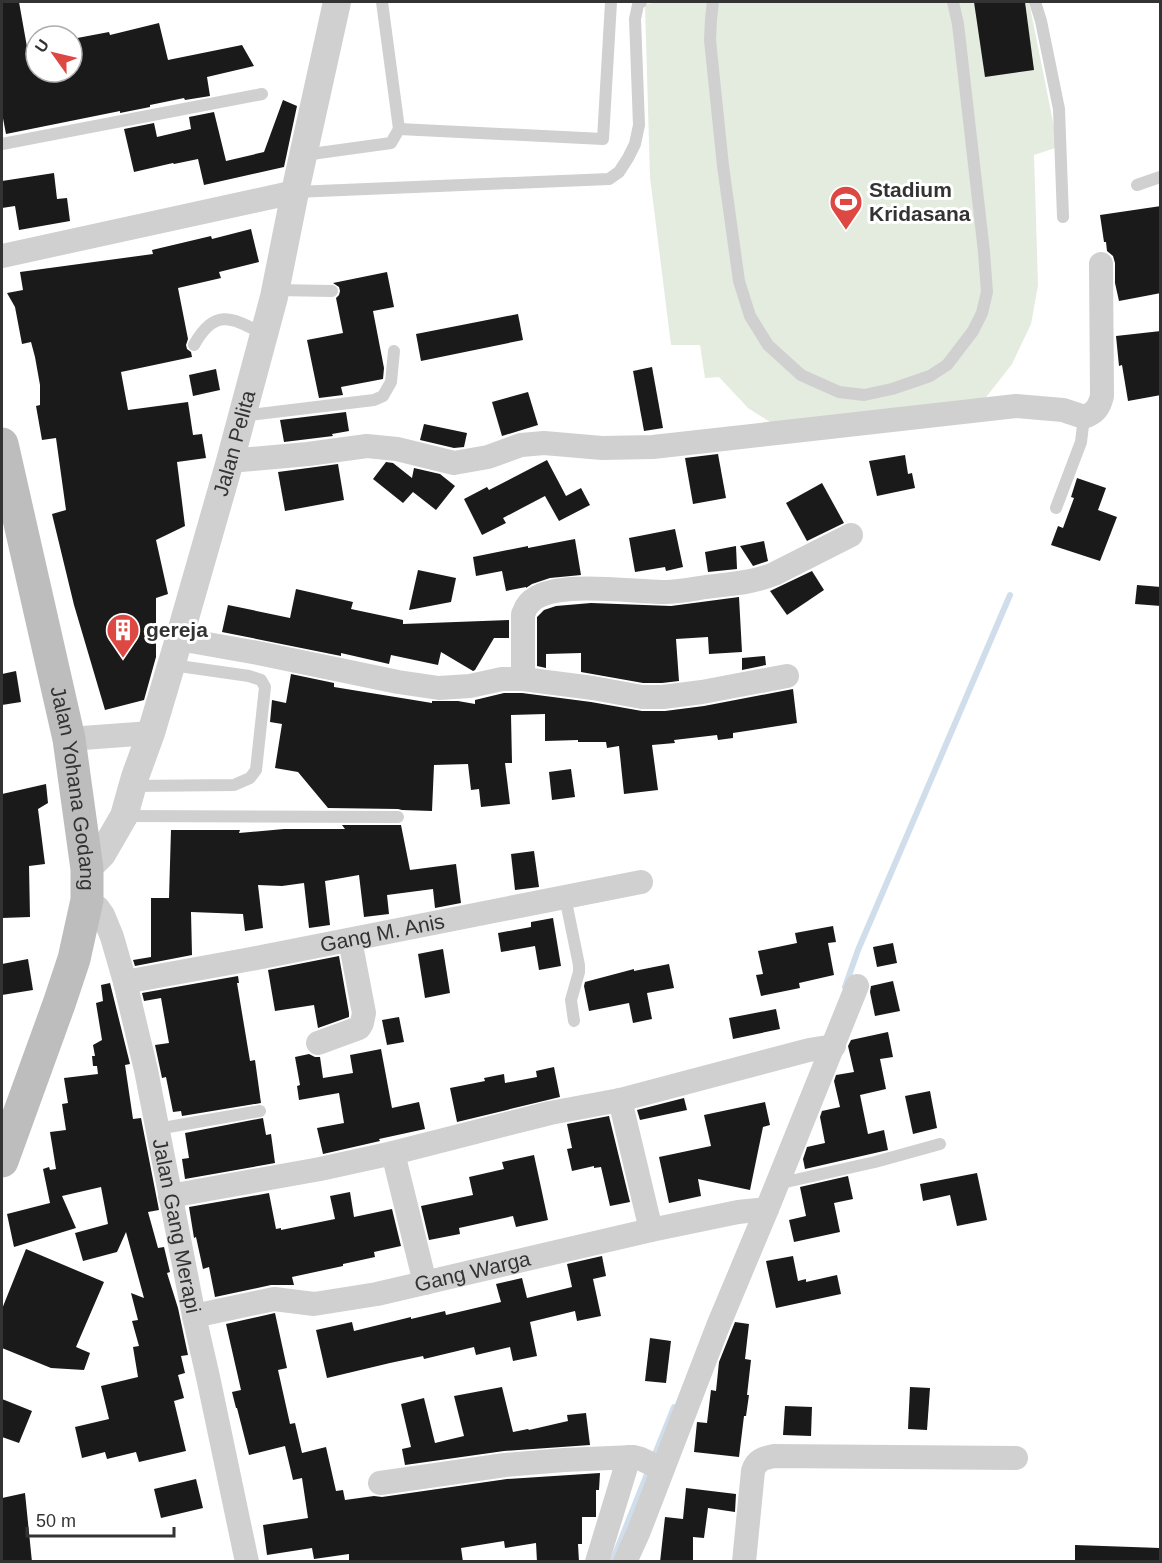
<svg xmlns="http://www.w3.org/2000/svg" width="1162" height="1563" viewBox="0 0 1162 1563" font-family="Arial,sans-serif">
  <rect width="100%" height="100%" fill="#fff"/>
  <path fill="#e4ebdf" d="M662,2H1029L1058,147L1034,155L1038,285L1031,324L1012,364L980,405L778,427L748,408L719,377L705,378L700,345H671L650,177L645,4Z"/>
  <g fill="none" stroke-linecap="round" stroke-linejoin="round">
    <g stroke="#d0deec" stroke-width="6">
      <path d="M845,987L858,950L1010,595"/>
      <path d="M653,1459L674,1407"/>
      <path d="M612,1562L649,1469"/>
    </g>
  </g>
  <g fill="#1a1a1a">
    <path d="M2,2H19L27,47L36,46V72H72V39L109,32L110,35L159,23L168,60L242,45L254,66L207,77L210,96L185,100L184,98L150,105V107L120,113V111L6,134L2,113Z"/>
    <path d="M974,2H1025L1034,70L985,77Z"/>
    <path d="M283,100L297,106L284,167L204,185L198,159L174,164L173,163L134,172L124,129L154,123L157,137L191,129L189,117L214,112L226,161L264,152Z"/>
    <path d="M54,173L57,199L67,198L70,221L19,230L15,206L2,208V181Z"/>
    <path d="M1161,206V293L1119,301L1115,283V263L1113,256L1107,251L1106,242H1104L1100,215Z"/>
    <path d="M251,229L259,262L219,272L221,278L178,288L188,339L186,345L187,349L191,352L192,357L121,372L128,410L188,402L193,435L202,434L206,458L177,462L185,526L156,540L168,594L156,598V657L144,700L105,710L74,605L52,514L66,510L56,438L42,440L36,406L40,405V385L35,357L31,342L22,344L15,307L7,293L23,290L20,272L153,254L152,250L211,236L212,239Z"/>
    <path d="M387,272L394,307L373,311L384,368L383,379L341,387L343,395L319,398L307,340L343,333L336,298L339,295L340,291L339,287L333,283Z"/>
    <path d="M518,314L523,340L421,361L416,334Z"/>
    <path d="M1161,331V395L1128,401L1122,365L1119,366L1116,336Z"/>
    <path d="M652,367L663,428L644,431L633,371Z"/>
    <path d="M216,369L220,390L193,396L189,375Z"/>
    <path d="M528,392L538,425L502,436L492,402Z"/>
    <path d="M346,412L349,431L332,434L333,436L284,442L280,420Z"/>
    <path d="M424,424L467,433L464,447L454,448L420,440Z"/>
    <path d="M718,454L726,498L693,504L685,458Z"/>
    <path d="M905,455L908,474L912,473L915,488L877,496L869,461Z"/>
    <path d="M547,460L566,496L581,488L590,505L559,521L545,496L503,518L506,523L482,535L464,499L487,487L489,490Z"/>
    <path d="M386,462L393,463L412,478L414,468L440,474L455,486L436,510L413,492L403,503L373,479Z"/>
    <path d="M338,464L344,500L285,511L278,472Z"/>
    <path d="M1077,478L1106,488L1098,510L1117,517L1100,561L1051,545L1058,526L1063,528L1074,498L1071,497Z"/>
    <path d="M822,483L844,523L807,541L786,503Z"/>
    <path d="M675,529L683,567L666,571L665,567L635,572L629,538Z"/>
    <path d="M575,539L581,575L550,578L532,584L526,588V587L506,591L502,571L476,576L473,557L528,546V548Z"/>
    <path d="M764,541L768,561L753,566L740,546Z"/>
    <path d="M736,546L737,569L708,572L705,552Z"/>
    <path d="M418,570L456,578L451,602L409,610Z"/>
    <path d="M812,571L824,590L787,615L770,591Z"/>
    <path d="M1137,585L1161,587V606L1135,604Z"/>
    <path d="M296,589L353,602L351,609L403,620V624L509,620V638H494L475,670L473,671L441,652L438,665L391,655L389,664L341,653V656L222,632L228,605L290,618Z"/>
    <path d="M739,597L742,652L709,654L708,637L676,639L679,681L662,683H643L581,672V653L546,654V668L537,666V617L544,610L556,606L591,603L671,606Z"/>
    <path d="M765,656L766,665L742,670V658Z"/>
    <path d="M16,671L21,702L2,705V674Z"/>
    <path d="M291,674L334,683V687L432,703V701H458L475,704V700L504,693H522L591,702L642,711H665L704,706L793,689L797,723L733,733V738L718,740L717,735L674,740L675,743L652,745L658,790L624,794L619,746L607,748L606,742H578V740L545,741V714L511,715L512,763H505L510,804L481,807L479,789L471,790L468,764L434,765L432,811L402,810L398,809L328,808L298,772L275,768L282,724L270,722L272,700L286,703Z"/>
    <path d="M571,769L575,797L552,800L549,772Z"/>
    <path d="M46,784L48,803L38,809L45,864L29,866L30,917L2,918V794Z"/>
    <path d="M342,825H401L410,870L456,864L461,903L435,908L433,889L387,895L389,914L364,917L359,875L325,881L330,925L309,928L304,883L282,886L258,885L263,928L245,931L243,914L191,912L192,955L135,966L133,960L151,957V898H169L171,830H240L239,833L284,829H345Z"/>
    <path d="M534,851L539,887L515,890L511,854Z"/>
    <path d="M553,918L561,966L539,970L535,946L501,952L498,933L531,927V922Z"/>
    <path d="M833,926L836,942L828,943L834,975L799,983L800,988L761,996L756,975L763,974L758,951L797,943L795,933Z"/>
    <path d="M893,943L897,963L877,967L873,947Z"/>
    <path d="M443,949L450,993L425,998L418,954Z"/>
    <path d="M339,956L349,1013V1017L318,1028L314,1005L275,1011L268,970Z"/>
    <path d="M28,959L33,990L2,995V964Z"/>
    <path d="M669,964L674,988L647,993L652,1019L633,1023L629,1003L589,1011L584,986L585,982L634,969V971Z"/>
    <path d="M238,976L239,983H237L250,1061L255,1060L261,1103L182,1116L181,1111L173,1112L166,1077L162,1078L155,1045L169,1043L161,998L144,1001L142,993Z"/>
    <path d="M893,981L900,1011L875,1016L870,992L871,986Z"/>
    <path d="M110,983L130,1064L125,1065L133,1119L141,1118L159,1210L148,1212L158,1248L164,1247L170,1272L167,1273L178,1308L188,1355L181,1356L185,1373L178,1375L184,1398L174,1401L186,1451L139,1462L136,1452L107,1459L105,1452L82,1458L75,1427L109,1419L101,1386L138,1377L133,1347L139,1346L132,1321L138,1320L131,1293L144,1298L126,1232L117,1252L83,1261L75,1233L108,1224L101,1187L62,1196L76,1228L14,1247L7,1214L50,1203L43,1169L49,1167L50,1170L56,1169L50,1132L66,1130L62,1104L68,1103L64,1078L98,1074L97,1066H93L92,1056H95L93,1045L102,1040L96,1003L103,1001L101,985Z"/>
    <path d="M776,1009L780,1029L733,1039L729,1018Z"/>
    <path d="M399,1017L404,1042L387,1045L382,1020Z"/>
    <path d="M888,1032L893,1057L880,1059L886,1089L860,1095L868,1134L884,1130L888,1150L805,1169L803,1159L807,1147L825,1143L820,1117L822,1111L840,1107L834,1081L836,1075L854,1072L848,1046L851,1040Z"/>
    <path d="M381,1049L392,1108L419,1102L425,1129L379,1139L380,1141L323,1154L317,1128L344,1123L339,1093L299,1100L297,1086L300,1085L295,1057L309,1054L315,1057H320L323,1078L353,1073L350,1055Z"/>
    <path d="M554,1067L560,1097L457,1122L450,1088L485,1081L484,1078L504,1074L505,1083L537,1077L536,1071Z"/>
    <path d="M930,1091L937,1128L913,1134L905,1096Z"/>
    <path d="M684,1098L687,1110L640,1120L637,1110Z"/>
    <path d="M765,1102L770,1125L763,1127L750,1190L698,1179L701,1196L669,1203L659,1157L711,1146L704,1115Z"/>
    <path d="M609,1116L630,1202L610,1206L601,1167L594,1168V1166L572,1171L567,1149L572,1148L567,1124Z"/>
    <path d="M263,1118L266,1135L271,1134L275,1163L185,1179L182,1159L189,1158L185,1133Z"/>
    <path d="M534,1155L548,1220L516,1227L513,1216L459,1228L460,1234L429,1240L421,1206L473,1195L469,1177L504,1169L502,1162Z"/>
    <path d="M977,1173L987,1220L957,1226L950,1195L923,1201L920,1184Z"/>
    <path d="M848,1176L853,1199L834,1203L840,1232L794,1242L789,1220L806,1216L800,1187Z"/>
    <path d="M350,1192L354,1217L392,1209L401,1246L374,1252L375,1257L343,1264V1266L292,1277L294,1285H271L215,1297L209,1267L203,1269L196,1237L194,1238L189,1207L269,1193L276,1229L281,1228V1230L335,1219L330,1196Z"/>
    <path d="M26,1249L104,1282L76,1347L90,1353L84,1370L51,1368L2,1348V1309Z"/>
    <path d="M602,1256L606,1276L593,1279L601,1316L577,1321L575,1311L530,1322L537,1356L513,1361L510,1347L476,1355L474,1347L424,1359L423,1356L390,1363L327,1378L316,1330L352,1322L354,1331L411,1317V1319L445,1311L446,1315L501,1302L496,1284L522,1278L527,1298L572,1287L567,1264Z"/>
    <path d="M793,1256L798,1281L806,1279V1282L837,1275L841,1294L776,1308L766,1261Z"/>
    <path d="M275,1313L287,1368L278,1370L290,1424L295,1423L302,1453L326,1447L336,1491L343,1490L345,1500L374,1496L382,1497L507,1479L600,1473L599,1490H596V1517H582V1544H578L579,1562H537L536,1543L505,1548L504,1541L461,1548L463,1562H349V1554L314,1559L312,1548L267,1555L263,1525L308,1518L302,1478L293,1480L285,1446L249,1455L237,1408H236L232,1392L241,1390L226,1324Z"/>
    <path d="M735,1322L749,1324L745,1359L751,1360L747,1395H749L746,1416H744L739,1457L694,1452L697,1422L707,1423L711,1390L716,1391L719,1362Z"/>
    <path d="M650,1338L671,1341L666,1383L645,1381Z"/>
    <path d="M502,1387L513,1432L528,1429L529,1430L568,1421L567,1415L586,1413L590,1445L504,1451L405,1465L402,1449L411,1447L401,1404L424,1398L435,1443L464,1436L454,1396Z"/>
    <path d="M910,1387L930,1388L927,1430L908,1429Z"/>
    <path d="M2,1399L32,1411L19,1443L2,1437Z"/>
    <path d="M785,1406L812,1407L811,1436L783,1435Z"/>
    <path d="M196,1479L203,1508L161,1518L154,1489Z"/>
    <path d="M686,1488L736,1494L735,1512L708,1508L704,1538L693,1537V1562H660L665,1517L683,1519Z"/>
    <path d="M25,1493L32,1562H2V1531H3L2,1519V1498Z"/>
    <path d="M1075,1545L1160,1548V1562H1075Z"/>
  </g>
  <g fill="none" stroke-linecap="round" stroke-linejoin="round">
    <g stroke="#d0d0d0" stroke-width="12">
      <path d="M713,2L711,19L710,40L723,166L739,281L750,316L768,345L801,375L839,392L864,395L892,389L930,376L947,365L973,331L982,313L987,292L984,252L958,24L953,2"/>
      <path d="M1035,2L1041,21L1059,109L1063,217"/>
      <path d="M399,129L603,139L611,2"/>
      <path d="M2,144L262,94"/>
      <path d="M304,155L391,143L399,129L382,2"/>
      <path d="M1137,185L1160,177"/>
      <path d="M295,192L609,179L619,172L628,158L635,144L639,125L635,19L638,5L641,2"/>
      <path d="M276,290L332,291"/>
      <path d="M194,345C215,307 232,318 264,334"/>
      <path d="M242,416L374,400L383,396L391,382L394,351"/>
      <path d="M1056,508L1081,442L1084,417"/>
      <path d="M133,786L234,785L250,778L256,770L265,687L261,680L249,676L172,665"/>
      <path d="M124,816L398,817"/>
      <path d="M565,897L579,965V972L571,1000L574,1021"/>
      <path d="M157,1129L260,1111"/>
      <path d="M777,1184L875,1162L940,1144"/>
    </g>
    <g stroke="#d0d0d0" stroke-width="24">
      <path d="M2,256L295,192"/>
      <path d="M230,461L308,454L367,446L397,449L454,463L488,457L521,445L544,443L602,448L653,447L1016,406L1063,410L1084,417C1095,413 1099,408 1102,396L1101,264"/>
      <path d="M179,639L258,653L398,682L439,688L470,686L502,679H523L593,688L642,697H663L702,692L787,676"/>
      <path d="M523,679V614C525,611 525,608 527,606C546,577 634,593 665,592C679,592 693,589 706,587C729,584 752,583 774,574L851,535"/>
      <path d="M69,739L151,733"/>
      <path id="s1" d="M87,900L98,908L103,915L112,937L125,982L146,1070L194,1316L208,1377L247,1562"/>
      <path id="s2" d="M125,982L251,959L641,882"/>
      <path d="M318,1043L359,1028L362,1023L364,1013L350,940"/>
      <path d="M620,1100L651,1230"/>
      <path d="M393,1153L425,1283"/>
      <path d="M170,1196L320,1169L393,1153L550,1113L620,1100L809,1050L834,1046"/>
      <path id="s3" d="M194,1316L274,1299L314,1304L377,1294L651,1230L738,1212L767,1209"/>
      <path d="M380,1483L505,1465L564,1460L634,1457L641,1459L662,1469"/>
      <path d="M597,1562L629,1457"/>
      <path d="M625,1562L639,1531L718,1326L767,1209L857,986"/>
      <path d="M744,1562L753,1471C756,1460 764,1458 774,1456L1016,1458"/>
    </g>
    <path stroke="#d0d0d0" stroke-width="28" id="s4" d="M87,869L102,854L124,816L135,777L151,733L179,639L230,461L274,297L295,192L337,2"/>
    <path stroke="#bdbdbd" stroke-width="33" id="s5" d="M2,444L69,739L87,869V900L74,959L59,1004L2,1161"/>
  </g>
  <defs>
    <g id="stadium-pin" transform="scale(1.725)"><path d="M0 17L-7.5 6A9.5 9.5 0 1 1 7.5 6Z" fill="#dd4842" stroke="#fff"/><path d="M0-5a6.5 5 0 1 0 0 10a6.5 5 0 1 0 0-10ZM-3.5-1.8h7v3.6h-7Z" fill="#fff"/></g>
    <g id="building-pin" transform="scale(1.725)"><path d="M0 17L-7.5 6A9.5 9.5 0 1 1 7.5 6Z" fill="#dd4842" stroke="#fff"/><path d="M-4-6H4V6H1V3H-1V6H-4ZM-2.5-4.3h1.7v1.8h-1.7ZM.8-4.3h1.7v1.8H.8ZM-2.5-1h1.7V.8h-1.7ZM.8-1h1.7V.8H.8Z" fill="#fff"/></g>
  </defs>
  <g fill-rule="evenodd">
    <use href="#stadium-pin" x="846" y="202"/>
    <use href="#building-pin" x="123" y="630"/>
  </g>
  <g text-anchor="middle" stroke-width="6" stroke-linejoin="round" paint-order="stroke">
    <g font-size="21" font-weight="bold" fill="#333" stroke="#fff" text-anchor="start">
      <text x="869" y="197">Stadium<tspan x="869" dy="24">Kridasana</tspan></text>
      <text x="146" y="637">gereja</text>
    </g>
    <g font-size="21" fill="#333" stroke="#fff">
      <text dy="7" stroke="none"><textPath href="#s4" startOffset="454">Jalan Pelita</textPath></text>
      <text dy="7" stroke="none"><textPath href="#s5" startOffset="352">Jalan Yohana Godang</textPath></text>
      <text dy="7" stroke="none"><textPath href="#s2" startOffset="262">Gang M. Anis</textPath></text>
      <text dy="7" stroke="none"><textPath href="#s1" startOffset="342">Jalan Gang Merapi</textPath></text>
      <text dy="7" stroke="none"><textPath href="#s3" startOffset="284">Gang Warga</textPath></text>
    </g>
  </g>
  <rect width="1162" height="1563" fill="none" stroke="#333333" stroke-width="6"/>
  <g transform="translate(54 54) rotate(304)"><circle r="28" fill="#ffffff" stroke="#adadad" stroke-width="1.5"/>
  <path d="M0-4.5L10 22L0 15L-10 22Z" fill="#dd4842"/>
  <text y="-9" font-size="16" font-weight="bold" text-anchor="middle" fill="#333333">U</text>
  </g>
  <path d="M27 1527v9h147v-9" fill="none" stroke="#333333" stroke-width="3"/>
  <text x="36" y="1527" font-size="18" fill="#333333" stroke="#ffffff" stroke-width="4.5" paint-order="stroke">50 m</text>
</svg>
